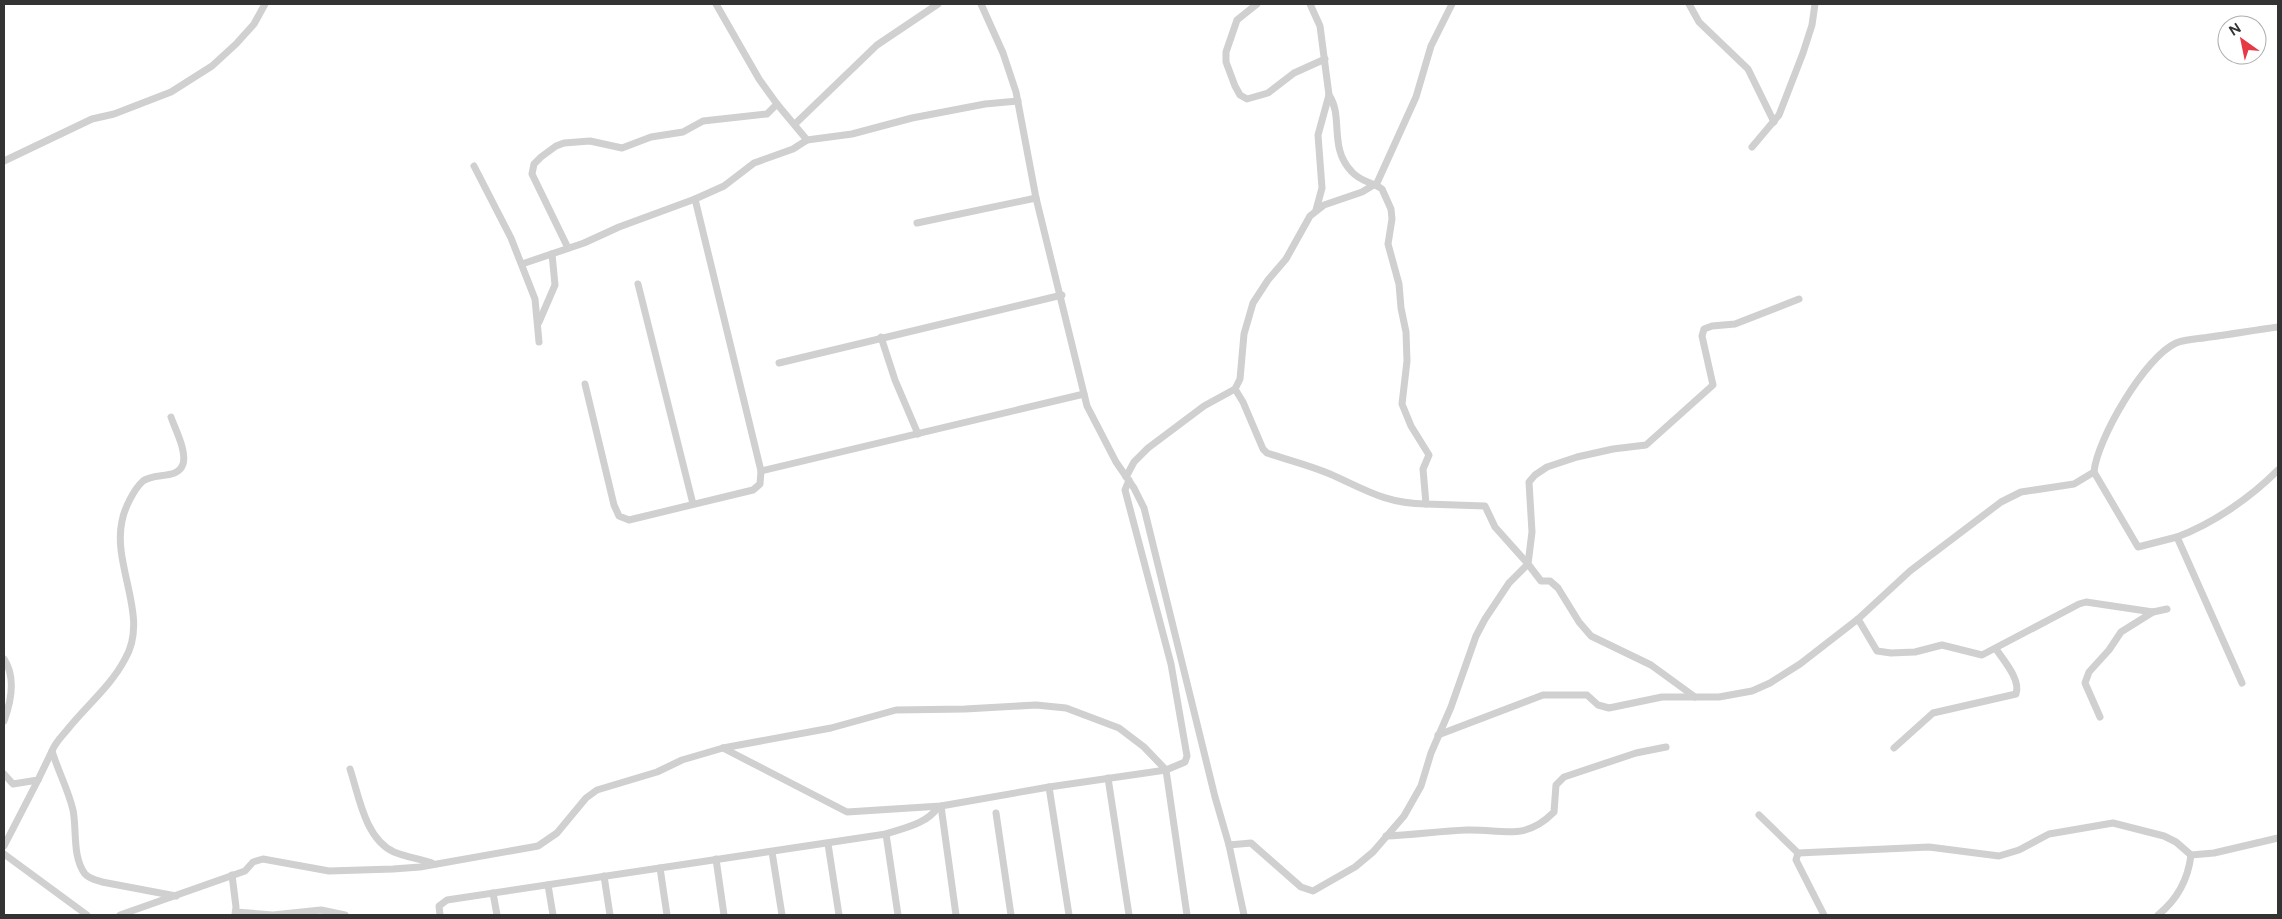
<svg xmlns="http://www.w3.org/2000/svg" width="2282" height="919" viewBox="0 0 2282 919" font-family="Figtree,sans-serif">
  <rect width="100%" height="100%" fill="#fff"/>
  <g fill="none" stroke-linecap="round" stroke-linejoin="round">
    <g stroke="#d0d0d0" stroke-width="7">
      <path d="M716,4L759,79L777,104L807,140L852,134L912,118L985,104L1018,101"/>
      <path d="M981,4L1003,53L1016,92L1036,198L1087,406L1116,462L1134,488L1144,508L1215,797L1229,845L1244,915"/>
      <path d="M1257,4L1237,20L1226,52V62L1235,86L1240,95L1247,99L1268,93L1294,73L1325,59"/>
      <path d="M1310,4L1320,26L1329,95L1318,135L1322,188L1316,210"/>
      <path d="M1689,4L1699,22L1748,69L1774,122"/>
      <path d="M795,124L877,45L938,4"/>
      <path d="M1752,147L1779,115L1803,53L1812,25L1815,4"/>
      <path d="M4,161L92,119L114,114L171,92L212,66L236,44L254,24L265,4"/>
      <path d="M474,166L511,238L535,299L539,342"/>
      <path d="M917,223L1036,198"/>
      <path d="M568,248L532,174L534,164L541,157L556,146L564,143L590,141L622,148L651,137L683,132L703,121L767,114L777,104"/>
      <path d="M522,264L584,243L619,227L695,199L724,186L754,163L793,149L807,140"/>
      <path d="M638,284L693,504"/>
      <path d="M539,322L555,285L552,254"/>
      <path d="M881,337L895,380L918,434"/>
      <path d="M779,363L1062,295"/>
      <path d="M585,384L614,505L619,516L629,520L753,490L760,484L761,471L695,199"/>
      <path d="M1235,389L1243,402L1263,449L1267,453C1288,460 1309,465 1330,474C1364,489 1386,504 1426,504"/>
      <path d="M171,417C175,429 187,451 183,464C178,480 154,472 143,481C134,489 124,509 122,521C112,566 150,617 125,659C111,686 86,706 67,730C62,736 55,743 52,751C58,771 68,789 73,810C77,829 72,857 85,874C90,879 96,880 102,882L176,896"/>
      <path d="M761,471L1084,394"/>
      <path d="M2094,472L2138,547L2177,537"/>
      <path d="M1126,477L1134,462L1148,448L1204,406L1235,389L1240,379L1244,334L1253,303L1268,280L1286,259L1310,216L1324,205L1362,192L1377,183L1416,97L1431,46L1452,4"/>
      <path d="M1858,619L1877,651L1891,653L1915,652L1942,645L1982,655L2079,604L2086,602L2153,612L2167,609"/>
      <path d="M4,659C16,677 11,702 4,721"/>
      <path d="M2242,683L2177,537C2214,523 2250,498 2278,470"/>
      <path d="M1695,697L1651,665L1591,636L1579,622L1558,588L1550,581H1541L1528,564L1532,532L1529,482L1535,475L1547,467L1577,457L1613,449L1646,445L1713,385L1702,336L1704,329L1712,326L1735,324L1799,299"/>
      <path d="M2100,717L2085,683L2089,672L2109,650L2121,632L2153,612"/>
      <path d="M1438,735L1543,695H1587L1598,705L1609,708L1662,697H1719L1752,691L1770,683L1800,664L1858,619L1910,571L2001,502L2021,492L2074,484L2094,472C2097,439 2145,357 2176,343C2186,339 2199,339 2210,337C2233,334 2255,330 2278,327"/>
      <path d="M723,748L847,812L941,806L1049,787L1166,770L1185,762L1187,756L1171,664L1125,490L1129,480"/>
      <path d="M1894,748L1933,713L2016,694C2021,680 2004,661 1996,649"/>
      <path d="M350,769C359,796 365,839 394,852C406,857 420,859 432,863"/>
      <path d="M4,774L13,784L38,780L52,751"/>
      <path d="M1108,778L1129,915"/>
      <path d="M1049,787L1069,915"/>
      <path d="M941,806L956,915"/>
      <path d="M996,813L1011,915"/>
      <path d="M1759,815L1798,853L1929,847L1999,856L2019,850L2049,834L2113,823L2164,836L2176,842L2191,855L2214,853L2278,838"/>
      <path d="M886,834L898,915"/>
      <path d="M1386,836C1413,835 1440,831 1467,830C1503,829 1524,842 1554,812L1556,785L1564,777L1636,753L1666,747"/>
      <path d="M828,844L839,915"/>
      <path d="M1229,845L1251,843L1301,887L1313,891L1355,867L1373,852L1404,816L1421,786L1431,753L1451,707L1476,636L1485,619L1509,583L1528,564L1495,527L1485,506L1426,504L1423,469L1429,455L1411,426L1402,404L1407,361L1406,332L1401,308L1399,284L1388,244L1392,219L1391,209L1382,189C1372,182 1361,182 1352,172C1328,147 1344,117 1329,95"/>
      <path d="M4,846L38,780"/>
      <path d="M772,852L782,915"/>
      <path d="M1798,853L1796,860L1824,915"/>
      <path d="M4,854L87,915"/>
      <path d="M716,859L724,915"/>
      <path d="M660,868L667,915"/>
      <path d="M232,875L236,907L235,914"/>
      <path d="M604,876L610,915"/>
      <path d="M548,885L553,915"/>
      <path d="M493,893L497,915"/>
      <path d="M236,912L273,915L321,910L345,915"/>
      <path d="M120,915L245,871L253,862L263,859L329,871L393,869L420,867L527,848L538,846L557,833L586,798L597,790L657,772L682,760L723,748L831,728L896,710L965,709L1036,705L1066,708L1119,728L1144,747L1166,770L1187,915"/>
      <path d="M440,915L439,906L447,900L886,834C904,828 927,824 938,807"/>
      <path d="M2158,915C2178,899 2188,880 2191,855"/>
    </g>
  </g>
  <rect width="2282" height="919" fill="none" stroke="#333333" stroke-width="10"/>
  <g transform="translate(2242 40) rotate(327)"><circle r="24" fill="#ffffff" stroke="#adadad"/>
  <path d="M0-4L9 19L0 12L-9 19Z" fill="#e63946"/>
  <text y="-8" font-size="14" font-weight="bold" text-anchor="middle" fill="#333333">N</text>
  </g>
</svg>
